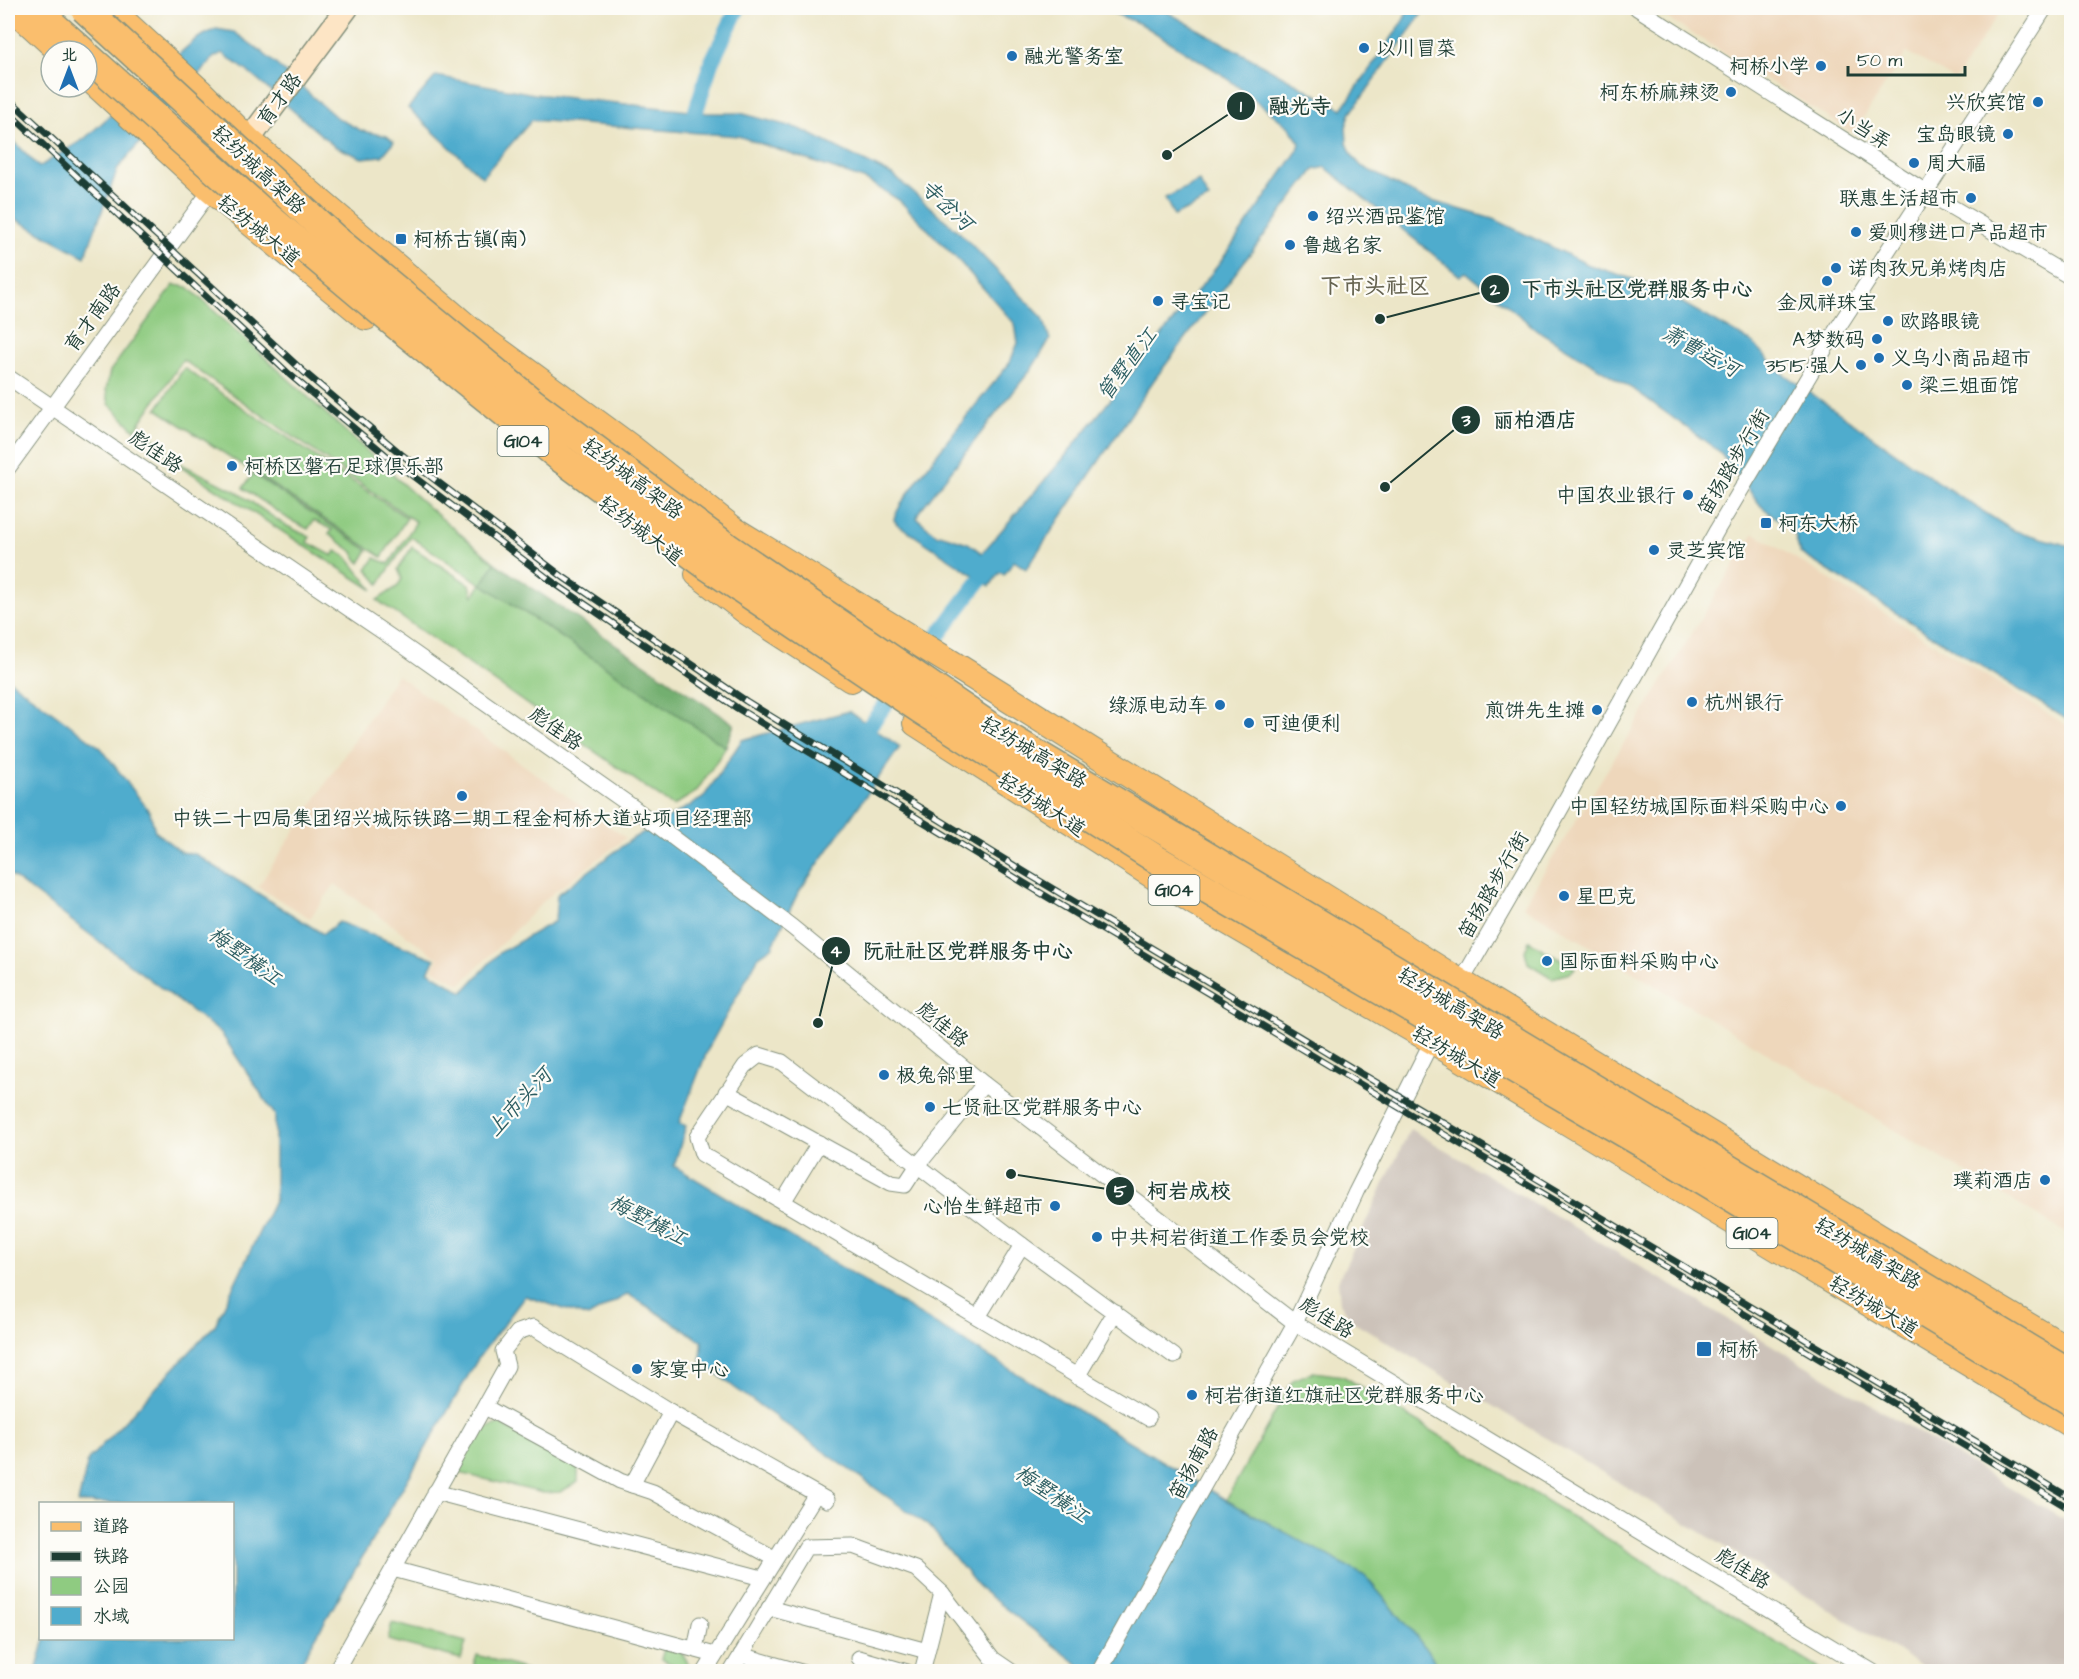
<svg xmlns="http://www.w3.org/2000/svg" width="2079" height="1679" viewBox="0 0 2079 1679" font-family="'Architects Daughter','LXGW WenKai TC',sans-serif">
  <rect width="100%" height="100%" fill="#fdfcf7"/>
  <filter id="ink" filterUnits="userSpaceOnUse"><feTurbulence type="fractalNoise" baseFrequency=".0167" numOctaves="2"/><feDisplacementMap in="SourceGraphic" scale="12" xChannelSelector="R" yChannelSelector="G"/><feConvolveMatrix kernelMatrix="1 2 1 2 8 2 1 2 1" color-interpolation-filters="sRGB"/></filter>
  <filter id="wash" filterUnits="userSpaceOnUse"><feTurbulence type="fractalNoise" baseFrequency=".008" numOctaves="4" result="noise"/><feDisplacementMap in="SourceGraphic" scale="24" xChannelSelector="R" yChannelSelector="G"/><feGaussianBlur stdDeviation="1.35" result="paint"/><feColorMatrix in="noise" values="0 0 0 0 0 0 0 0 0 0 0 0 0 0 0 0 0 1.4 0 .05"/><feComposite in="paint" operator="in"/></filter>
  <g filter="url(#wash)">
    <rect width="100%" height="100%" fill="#ece6c8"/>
    <g fill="#eed7bb">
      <path d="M1651,8H2002L1955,80L1907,52L1853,133Z"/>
      <path d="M1754,533L2071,728V1236L1523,906Z"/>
      <path d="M397,675L626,838L548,897L461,984L432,969L438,958L335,884L310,918L258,887Z"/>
    </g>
    <path fill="#ccc2b9" d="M1410,1129L2071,1524V1671H1930L1351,1320L1340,1303L1338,1281Z"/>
    <g fill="#8fcb81" stroke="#57845a" stroke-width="1.5">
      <path d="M174,285L188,287L428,507L495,563L482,584L726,747L696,792L673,806L377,600L397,587L402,579L398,569L412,547L470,585L473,596L481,584L411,537L379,584L367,569L375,558L389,564L416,522L183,360L135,430L109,404L106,390L110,371Z"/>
      <path d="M184,368L407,518L382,557L157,409Z"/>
      <path d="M145,430L183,465L235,491L285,525L310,537L307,542L333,556L336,551L347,557L373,590L182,467L140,434Z"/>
      <path d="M253,474L368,550L360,563L352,551L329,534L332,530L314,520L308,529L290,520L243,488Z"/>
      <path d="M1529,941L1575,968L1570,973L1552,978L1528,963L1525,951Z"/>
      <path d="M1313,1372L1343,1376L1823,1671H1442L1413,1632L1365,1576L1226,1500L1293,1380Z"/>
      <path d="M500,1424L578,1467V1482L560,1492L543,1493L451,1471C466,1448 472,1429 500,1424Z"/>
      <path d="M392,1623L466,1642L461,1659L388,1640Z"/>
      <path d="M664,1649L680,1650L694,1672L671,1671L674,1665L661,1659Z"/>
      <path d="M477,1655L527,1670L472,1671Z"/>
    </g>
    <path fill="#73af6f" stroke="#497652" stroke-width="1.5" d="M495,563L734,724L726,747L482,584Z"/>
    <g fill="#4faccd" stroke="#377480" stroke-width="1.5">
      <path d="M1101,8H1160L1342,109L1402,23L1409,8H1426L1350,114L1346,127L1347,143L1352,155L1361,166L1422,198L1496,220L1589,265L1651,285L1753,343L1778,370L1939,483L2012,530L2071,546V722L1800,553L1794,532L1761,506L1720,452L1636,391L1537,330L1466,272L1460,276L1325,167L1314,170L1154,380L1026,569L1014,561L1004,575L1000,572L990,586L897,524L894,520C896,500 990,388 1009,364L1018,343L1015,324L959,261L899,200L866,180L738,136L532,120L482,177L408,108L436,76L534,94L708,113H740L800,129L894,176L960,233L1043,318L1050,340L1032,368L918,513L917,518L938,536L940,534L968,543L982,553L1062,460L1219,264L1298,150L1300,143L1289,127L1223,75L1143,25Z"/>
      <path d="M216,29L234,32L262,52L337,118L362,131L387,136L394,142L382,156L362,158L334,146L247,71L222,53L214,57L118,168L85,257L8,215V135L39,167L84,139L196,39Z"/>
      <path d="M1199,181L1209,199L1174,216L1165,198Z"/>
      <path d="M8,679L101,748L150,812L155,831L181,852L195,854L323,934L339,922L435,959L428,971L463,992L499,953L555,921L557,895L632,839L703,798L742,740L849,711L900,747L798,893L772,947L759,956L708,1049L679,1123L686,1126L674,1166L1226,1500L1365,1576L1413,1632L1442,1671H1087L980,1589L931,1528L735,1388L701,1361L702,1341L628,1294L588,1317L525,1296L479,1357L296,1671H34L37,1668L45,1639L232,1638V1504L78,1503L88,1460L215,1325L275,1199V1115L221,1033L8,873Z"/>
    </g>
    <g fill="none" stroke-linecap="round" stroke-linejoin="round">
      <g stroke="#4faccd" stroke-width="16">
        <path d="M692,123L711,63L738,8"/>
        <path d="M861,737L993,563"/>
      </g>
    </g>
  </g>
  <g filter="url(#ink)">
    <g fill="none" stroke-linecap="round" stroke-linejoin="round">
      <g stroke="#86927e" stroke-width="17">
        <g id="street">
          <path d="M1637,8L1926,192L2072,278"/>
          <path d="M8,377L401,644L634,808L792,927L984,1084L1295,1323L1873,1672"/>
          <path d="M8,468L211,190"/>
          <path d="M1457,989L1546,835L1717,530L1835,332L2045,8"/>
          <path d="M726,1092L891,1183L905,1185L918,1165L984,1084"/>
          <path d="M783,1202L819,1143"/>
          <path d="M978,1317L1022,1245"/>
          <path d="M1077,1377L1115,1312"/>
          <path d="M485,1407L620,1481L653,1492L774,1558"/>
          <path d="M1148,1418L702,1154L697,1137L745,1066L759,1055L782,1062L1022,1245L1174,1356"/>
          <path d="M632,1485L671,1412"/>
          <path d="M435,1492L762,1578"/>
          <path d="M393,1569L715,1655"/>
          <path d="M769,1608L927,1651"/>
          <path d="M695,1649L700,1624"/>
          <path d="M741,1655L801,1672"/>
          <path d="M859,1658L907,1672"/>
          <path d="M335,1672L507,1366L503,1351L518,1332L533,1327L671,1412L827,1500"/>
          <path d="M705,1672L816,1494"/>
          <path d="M731,1672L806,1547L853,1546L916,1569L942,1593L993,1659L1012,1672"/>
          <path d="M922,1672L942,1593"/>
          <path d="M1099,1672L1295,1323L1356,1192L1435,1035"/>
        </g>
      </g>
      <g stroke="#86927e" stroke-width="25">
        <path id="secondary" d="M212,189L347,8"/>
      </g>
      <g stroke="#86927e" stroke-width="28">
        <g id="primary">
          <path d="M13,8L60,51"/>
          <path d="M109,8L199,91L249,141L469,329L630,447L734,530L961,669L1460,982L1905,1253L2072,1352"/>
          <path d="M87,76L211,190L366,317"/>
          <path d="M698,574L746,611L851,679"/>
          <path d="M916,723L1196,903L1433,1041L2072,1425"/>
        </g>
      </g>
      <g stroke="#86927e" stroke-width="31">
        <path id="highway" d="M34,8L82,51"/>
      </g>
      <use href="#street" stroke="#fff" stroke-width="15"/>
      <use href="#secondary" stroke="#fde5c5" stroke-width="22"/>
      <use href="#primary" stroke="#fabe6d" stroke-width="26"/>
      <use href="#highway" stroke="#fabe6d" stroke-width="28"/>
      <g stroke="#1f3d34" stroke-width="7">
        <g id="rail">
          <path d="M8,98L304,372L401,454L563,577L746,701L1028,874L2072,1499"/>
          <path d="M8,112L289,374L393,461L554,583L737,708L1024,883L2072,1510"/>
        </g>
      </g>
      <use href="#rail" stroke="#fdfcf7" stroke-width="4.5" stroke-dasharray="14" stroke-linecap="butt"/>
      <g stroke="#86927e" stroke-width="31" stroke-linecap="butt">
        <g id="highway-bridge">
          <path d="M84,8L334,238L533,403L727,547L988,725L2072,1375"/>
          <path d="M87,56L268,217L400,328L562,459L709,567L920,709L1156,859L1642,1143L2072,1402"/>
        </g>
      </g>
      <use href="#highway-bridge" stroke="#fabe6d" stroke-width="28"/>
    </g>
  </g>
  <g fill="#1f6fb2" stroke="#fdfcf7" stroke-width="2">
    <circle cx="1364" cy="48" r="6"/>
    <circle cx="1012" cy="56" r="6"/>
    <circle cx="1821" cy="66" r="6"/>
    <circle cx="1731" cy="92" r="6"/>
    <circle cx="2038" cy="102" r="6"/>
    <circle cx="2008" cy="134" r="6"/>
    <circle cx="1914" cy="163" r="6"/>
    <circle cx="1971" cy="198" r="6"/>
    <circle cx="1313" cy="216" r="6"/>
    <circle cx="1856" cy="232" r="6"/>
    <rect x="395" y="233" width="12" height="12" rx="3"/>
    <circle cx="1290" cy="245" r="6"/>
    <circle cx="1836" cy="268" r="6"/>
    <circle cx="1827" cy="281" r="6"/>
    <circle cx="1158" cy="301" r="6"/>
    <circle cx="1888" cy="321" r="6"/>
    <circle cx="1877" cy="339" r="6"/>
    <circle cx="1879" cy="358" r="6"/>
    <circle cx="1861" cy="365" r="6"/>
    <circle cx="1907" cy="385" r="6"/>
    <circle cx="232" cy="466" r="6"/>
    <circle cx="1688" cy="495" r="6"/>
    <rect x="1760" y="517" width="12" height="12" rx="3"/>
    <circle cx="1654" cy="550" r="6"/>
    <circle cx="1692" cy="702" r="6"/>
    <circle cx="1220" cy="705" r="6"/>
    <circle cx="1597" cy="710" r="6"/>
    <circle cx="1249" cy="723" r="6"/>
    <circle cx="462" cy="796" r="6"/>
    <circle cx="1841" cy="806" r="6"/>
    <circle cx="1564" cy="896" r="6"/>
    <circle cx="1547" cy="961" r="6"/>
    <circle cx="884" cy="1075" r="6"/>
    <circle cx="930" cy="1107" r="6"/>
    <circle cx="2045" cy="1180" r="6"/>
    <circle cx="1055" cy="1206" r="6"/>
    <circle cx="1097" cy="1237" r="6"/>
    <rect x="1696" y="1341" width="16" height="16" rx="3"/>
    <circle cx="637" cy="1369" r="6"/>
    <circle cx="1192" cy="1395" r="6"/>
  </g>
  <g text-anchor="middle" stroke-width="4.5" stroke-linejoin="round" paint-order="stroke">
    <g fill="#fdfcf7" stroke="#62766e" stroke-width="1.5">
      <rect x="497.5" y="426" width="51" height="30" rx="4.5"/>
      <rect x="1148.5" y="875" width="51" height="30" rx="4.5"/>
      <rect x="1726.5" y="1218" width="51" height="30" rx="4.5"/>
    </g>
    <g font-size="18" font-weight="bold" fill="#1f3d34">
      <text x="523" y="447">G104</text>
      <text x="1174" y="896">G104</text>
      <text x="1752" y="1239">G104</text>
    </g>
    <g font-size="20" fill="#1f3d34" stroke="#fdfcf7" text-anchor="start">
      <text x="1376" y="55">以川冒菜</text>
      <text x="1024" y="63">融光警务室</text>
      <text x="1809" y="73" text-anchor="end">柯桥小学</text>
      <text x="1719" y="99" text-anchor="end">柯东桥麻辣烫</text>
      <text x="2026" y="109" text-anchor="end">兴欣宾馆</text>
      <text x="1996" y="141" text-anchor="end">宝岛眼镜</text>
      <text x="1926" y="170">周大福</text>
      <text x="1959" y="205" text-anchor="end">联惠生活超市</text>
      <text x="1325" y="223">绍兴酒品鉴馆</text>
      <text x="1868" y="239">爱则穆进口产品超市</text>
      <text x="413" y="246">柯桥古镇(南)</text>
      <text x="1302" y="252">鲁越名家</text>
      <text x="1848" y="275">诺肉孜兄弟烤肉店</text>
      <text x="1170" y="308">寻宝记</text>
      <text x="1827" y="309" text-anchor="middle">金凤祥珠宝</text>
      <text x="1900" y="328">欧路眼镜</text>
      <text x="1865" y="346" text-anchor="end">A梦数码</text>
      <text x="1891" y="365">义乌小商品超市</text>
      <text x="1849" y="372" text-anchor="end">3515·强人</text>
      <text x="1919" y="392">梁三姐面馆</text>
      <text x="244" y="473">柯桥区磐石足球俱乐部</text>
      <text x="1676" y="502" text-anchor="end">中国农业银行</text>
      <text x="1778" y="530">柯东大桥</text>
      <text x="1666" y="557">灵芝宾馆</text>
      <text x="1704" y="709">杭州银行</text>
      <text x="1208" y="712" text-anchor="end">绿源电动车</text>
      <text x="1585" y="717" text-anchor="end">煎饼先生摊</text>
      <text x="1261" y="730">可迪便利</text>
      <text x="1829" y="813" text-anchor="end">中国轻纺城国际面料采购中心</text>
      <text x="462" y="825" text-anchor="middle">中铁二十四局集团绍兴城际铁路二期工程金柯桥大道站项目经理部</text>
      <text x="1576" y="903">星巴克</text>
      <text x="1559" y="968">国际面料采购中心</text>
      <text x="896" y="1082">极兔邻里</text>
      <text x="942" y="1114">七贤社区党群服务中心</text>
      <text x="2033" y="1187" text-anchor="end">璞莉酒店</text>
      <text x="1043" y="1213" text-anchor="end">心怡生鲜超市</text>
      <text x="1109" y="1244">中共柯岩街道工作委员会党校</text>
      <text x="1718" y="1356">柯桥</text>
      <text x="649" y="1376">家宴中心</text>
      <text x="1204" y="1402">柯岩街道红旗社区党群服务中心</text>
    </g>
    <g font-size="20" fill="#1f3d34" stroke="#fdfcf7">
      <text transform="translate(279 99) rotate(-54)" y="7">育才路</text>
      <text transform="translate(1864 128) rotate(33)" y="7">小当弄</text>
      <text transform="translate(259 169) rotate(43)" y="7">轻纺城高架路</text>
      <text transform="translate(259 230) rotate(39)" y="7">轻纺城大道</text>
      <text transform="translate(92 317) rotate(-54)" y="7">育才南路</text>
      <text transform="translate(156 451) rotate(34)" y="7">彪佳路</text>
      <text transform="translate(1733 462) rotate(-59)" y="7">笛扬路步行街</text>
      <text transform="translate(633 478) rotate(37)" y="7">轻纺城高架路</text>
      <text transform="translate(641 530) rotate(37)" y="7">轻纺城大道</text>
      <text transform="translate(556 728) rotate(35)" y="7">彪佳路</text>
      <text transform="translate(1034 752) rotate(31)" y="7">轻纺城高架路</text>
      <text transform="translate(1042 804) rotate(33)" y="7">轻纺城大道</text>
      <text transform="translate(1493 885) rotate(-60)" y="7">笛扬路步行街</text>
      <text transform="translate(1451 1003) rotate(31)" y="7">轻纺城高架路</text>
      <text transform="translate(943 1024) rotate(39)" y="7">彪佳路</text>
      <text transform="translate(1457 1056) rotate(31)" y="7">轻纺城大道</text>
      <text transform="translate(1868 1253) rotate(31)" y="7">轻纺城高架路</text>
      <text transform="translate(1874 1306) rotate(31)" y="7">轻纺城大道</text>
      <text transform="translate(1327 1317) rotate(32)" y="7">彪佳路</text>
      <text transform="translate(1193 1463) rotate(-61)" y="7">笛扬南路</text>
      <text transform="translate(1743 1568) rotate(31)" y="7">彪佳路</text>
    </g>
    <g font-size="21" font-style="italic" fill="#2d5e62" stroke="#fdfcf7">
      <text transform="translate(947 205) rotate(44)" y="7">寺岔河</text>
      <text transform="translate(1701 351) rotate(29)" y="7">萧曹运河</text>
      <text transform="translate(1127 364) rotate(-53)" y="7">管墅直江</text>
      <text transform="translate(245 956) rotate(36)" y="7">梅墅横江</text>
      <text transform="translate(519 1102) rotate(-47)" y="7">上市头河</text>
      <text transform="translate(648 1220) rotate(28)" y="7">梅墅横江</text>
      <text transform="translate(1052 1494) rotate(35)" y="7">梅墅横江</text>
    </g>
    <g font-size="22" font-weight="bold" fill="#676552" stroke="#fdfcf7">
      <text x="1375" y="293">下市头社区</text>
    </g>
  </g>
  <path fill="none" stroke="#1f3d34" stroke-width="2" d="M1167 155L1241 106M1380 319L1495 289M1385 487L1466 420M818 1023L836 951M1011 1174L1120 1191"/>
  <g fill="#1f3d34" stroke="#fdfcf7" stroke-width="2">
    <circle cx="1167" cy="155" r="6"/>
    <circle cx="1380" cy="319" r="6"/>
    <circle cx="1385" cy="487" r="6"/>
    <circle cx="818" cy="1023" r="6"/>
    <circle cx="1011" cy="1174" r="6"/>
    <circle cx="1241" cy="106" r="15"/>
    <circle cx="1495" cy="289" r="15"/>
    <circle cx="1466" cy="420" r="15"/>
    <circle cx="836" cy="951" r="15"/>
    <circle cx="1120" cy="1191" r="15"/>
  </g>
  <g font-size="18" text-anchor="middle" font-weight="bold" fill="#fff">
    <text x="1241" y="112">1</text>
    <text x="1495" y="295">2</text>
    <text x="1466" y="426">3</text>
    <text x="836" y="957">4</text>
    <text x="1120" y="1197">5</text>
  </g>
  <g font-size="21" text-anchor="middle" font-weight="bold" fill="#1f3d34" stroke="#fdfcf7" stroke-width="4.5" stroke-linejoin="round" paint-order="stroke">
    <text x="1300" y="113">融光寺</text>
    <text x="1637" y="296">下市头社区党群服务中心</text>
    <text x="1535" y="427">丽柏酒店</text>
    <text x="968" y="958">阮社社区党群服务中心</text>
    <text x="1189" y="1198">柯岩成校</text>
  </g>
  <rect width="2079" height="1679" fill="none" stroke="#fdfcf7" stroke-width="30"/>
  <rect x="39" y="1502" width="195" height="138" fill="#fdfcf7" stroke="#a4b0a9" stroke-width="1.5"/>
  <rect x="51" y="1522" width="30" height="9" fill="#fabe6d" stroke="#a4b0a9" stroke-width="1.5"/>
  <text x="93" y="1532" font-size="18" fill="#1f3d34">道路</text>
  <rect x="51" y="1552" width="30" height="9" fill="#1f3d34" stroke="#a4b0a9" stroke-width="1.5"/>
  <text x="93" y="1562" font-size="18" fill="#1f3d34">铁路</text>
  <rect x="51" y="1577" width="30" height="18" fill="#8fcb81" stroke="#a4b0a9" stroke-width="1.5"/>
  <text x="93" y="1592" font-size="18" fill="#1f3d34">公园</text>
  <rect x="51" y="1607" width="30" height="18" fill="#4faccd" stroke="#a4b0a9" stroke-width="1.5"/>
  <text x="93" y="1622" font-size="18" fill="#1f3d34">水域</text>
  <g transform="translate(69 69)"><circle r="28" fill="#fdfcf7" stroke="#a4b0a9" stroke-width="1.5"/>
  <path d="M0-4.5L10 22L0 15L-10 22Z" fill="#1f6fb2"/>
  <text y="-9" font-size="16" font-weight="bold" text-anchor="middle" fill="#1f3d34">北</text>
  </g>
  <path d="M1848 66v9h117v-9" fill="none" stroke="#1f3d34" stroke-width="3"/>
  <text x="1857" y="66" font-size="18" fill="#1f3d34" stroke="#fdfcf7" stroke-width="4.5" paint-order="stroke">50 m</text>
</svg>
